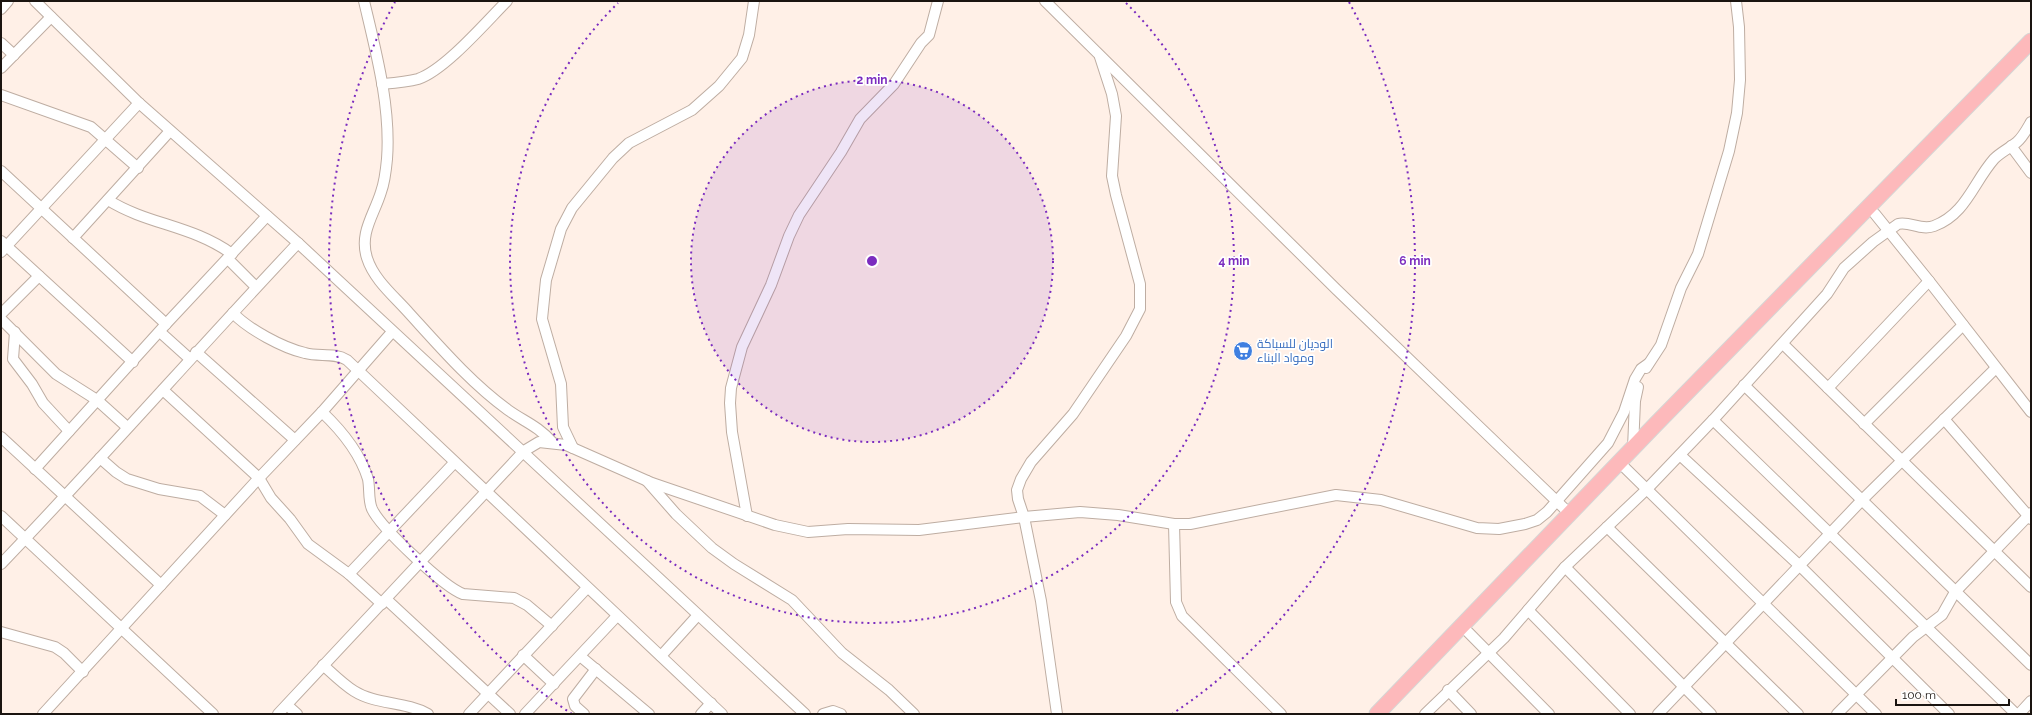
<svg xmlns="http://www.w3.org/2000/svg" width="2032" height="715" viewBox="0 0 2032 715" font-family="Raleway,Cairo,sans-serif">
  <rect width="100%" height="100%" fill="#fff0e7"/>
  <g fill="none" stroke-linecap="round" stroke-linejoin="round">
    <g stroke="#beada2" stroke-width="12">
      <g id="minor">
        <path d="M35,1L139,103L298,243L805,714"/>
        <path d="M364,1C376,52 391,107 387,159C386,170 385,181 381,192C374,215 359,233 367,258C374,280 394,296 409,313C440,347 471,383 508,410C525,422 538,426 552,442"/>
        <path d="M1045,1L1337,290L1570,514"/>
        <path d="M1,9L8,1"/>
        <path d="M1,43L14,55"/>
        <path d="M1,68L51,17"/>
        <path d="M382,84C394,83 407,82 418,79C445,70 486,22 507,1"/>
        <path d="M1,95L91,127L138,168"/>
        <path d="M2011,146L2031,173"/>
        <path d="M1,171L166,324"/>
        <path d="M108,200C148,225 192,225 232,254"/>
        <path d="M1875,214L1929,281L2031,412"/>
        <path d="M73,238L170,131"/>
        <path d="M1,241L133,362"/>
        <path d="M1,252L139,103"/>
        <path d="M228,259L256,287"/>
        <path d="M233,313C248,329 283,348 305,353C319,357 334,352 347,360L722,714"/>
        <path d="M1,314L39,276"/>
        <path d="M1,319L56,374L97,400L127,427"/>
        <path d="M15,332L13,359L32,384L43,403L69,431"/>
        <path d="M160,332L190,359"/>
        <path d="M1783,344L2031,587"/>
        <path d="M196,352L295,440"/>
        <path d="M1646,368L1661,345L1681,288L1698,254L1729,151L1737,113L1740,80L1739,27L1736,1"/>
        <path d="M1744,385L2031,665"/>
        <path d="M1828,388L1929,281"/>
        <path d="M163,390L259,478L271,498L290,519L308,544L349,574L382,604"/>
        <path d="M322,412C341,430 360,453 368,479C370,489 368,500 372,509C381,528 444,587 463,594L514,598L527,605L552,626"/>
        <path d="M1944,419L2031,519"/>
        <path d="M1713,420L2016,714"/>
        <path d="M1864,424L1963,325"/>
        <path d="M1,437L161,585"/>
        <path d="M573,448L563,427L561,384L542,319L546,280L561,229L572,208L613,158L629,143L692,110L719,86L742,58L749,35L754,1"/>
        <path d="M1633,448L1635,401L1638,387"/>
        <path d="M1680,455L1800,566L1949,714"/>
        <path d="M100,458L116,472L127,479L159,489L200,496L225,515"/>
        <path d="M1620,463L1876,714"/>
        <path d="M35,469L166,324L267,216"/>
        <path d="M647,481L676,514L712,548L734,564L792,600L842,653L889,690L914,714"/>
        <path d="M1,516L213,714"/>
        <path d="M747,516L732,432L730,403L731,388L742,347L771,285L789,236L799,215L841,152L860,119L894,84L921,43L929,35L938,1"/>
        <path d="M1174,524L1176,602L1182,616L1281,714"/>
        <path d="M1607,527L1798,714"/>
        <path d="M1,564C102,459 198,349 298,243"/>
        <path d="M1565,567L1711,714"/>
        <path d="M349,574L454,463"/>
        <path d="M387,600L510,714"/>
        <path d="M1528,610L1630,714"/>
        <path d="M1,632L55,647L64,653L83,672"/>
        <path d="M1468,632L1549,714"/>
        <path d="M523,655L554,684"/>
        <path d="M580,656L649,714"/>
        <path d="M661,656L698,615"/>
        <path d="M323,665C333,674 343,684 354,691C376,705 405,701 428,714"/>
        <path d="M1448,690L1471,714"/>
        <path d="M287,705L297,714"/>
        <path d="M43,714L259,478L322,412L392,332"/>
        <path d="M278,714L524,451L539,442L566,445L652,483L775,525L808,532L848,529L919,530L1024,517L1080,512L1118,515L1174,524H1190L1336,495L1381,500L1477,528L1499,529L1525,524L1537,520L1547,512L1608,443L1624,412L1635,379L1641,369L1648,364"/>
        <path d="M469,714L587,588"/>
        <path d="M525,714L617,616"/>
        <path d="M584,714L575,706L573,699L596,669"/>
        <path d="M701,714L711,703"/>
        <path d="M823,714L833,711L841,714"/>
        <path d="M1057,714L1041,601L1024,517L1018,499L1017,490L1021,479L1031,462L1073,414L1126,336L1140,309V284L1116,195L1112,176L1116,116L1112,94L1100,57"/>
        <path d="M1425,714L1504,638L1565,567L1647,489L1713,420L1827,294L1844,268L1873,242L1898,224C1910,221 1921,231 1934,226C1966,214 1973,183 1994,159C2001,152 2010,148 2017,142C2023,137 2027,129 2031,122"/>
        <path d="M1658,714L1862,500L1996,368"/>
        <path d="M1837,714L1913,637L1942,615L1955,592L2031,513"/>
        <path d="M2019,714L2031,701"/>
      </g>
    </g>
    <g stroke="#d6d5d4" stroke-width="17">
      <path id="highway" d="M1377,714L1656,424L2031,41"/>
    </g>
    <use href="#minor" stroke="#fff" stroke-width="10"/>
    <use href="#highway" stroke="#fdb9bb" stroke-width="15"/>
  </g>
  <circle cx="872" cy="261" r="181" fill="#7b2cbf" fill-opacity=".12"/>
  <g fill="none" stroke="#7b2cbf" stroke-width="2" stroke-dasharray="2 4">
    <circle cx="872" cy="261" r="181"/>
    <path d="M1126 3A362 362 0 1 1 618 3"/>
    <path d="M572 714A543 543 0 0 1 395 2M1349 2A543 543 0 0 1 1172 714"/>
  </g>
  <defs>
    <g id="supermarket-disc" transform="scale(1)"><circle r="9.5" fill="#3f7fe0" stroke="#fff"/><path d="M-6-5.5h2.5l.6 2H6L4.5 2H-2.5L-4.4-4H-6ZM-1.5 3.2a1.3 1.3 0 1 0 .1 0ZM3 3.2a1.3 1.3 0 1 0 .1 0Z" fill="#fff"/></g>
  </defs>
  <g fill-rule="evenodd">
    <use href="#supermarket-disc" x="1243" y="351"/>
  </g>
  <g text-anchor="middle" stroke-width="3.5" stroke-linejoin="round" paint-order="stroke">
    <g font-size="12" fill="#366cbe" stroke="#fff" text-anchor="start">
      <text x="1257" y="348">الوديان للسباكة<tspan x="1257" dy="14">ومواد البناء</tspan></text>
    </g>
  </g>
  <circle cx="872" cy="261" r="6" fill="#7b2cbf" stroke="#fff" stroke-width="2"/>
  <g font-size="12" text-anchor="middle" font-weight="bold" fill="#7b2cbf" stroke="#fff" stroke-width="3.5" stroke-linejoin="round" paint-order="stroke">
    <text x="872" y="84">2 min</text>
    <text x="1234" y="265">4 min</text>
    <text x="1415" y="265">6 min</text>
  </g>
  <rect width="2032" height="715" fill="none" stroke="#1a1410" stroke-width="4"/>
  <path d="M1896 699v6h113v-6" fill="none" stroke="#1a1410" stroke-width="2"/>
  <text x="1902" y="699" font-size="12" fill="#1a1410" stroke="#ffffff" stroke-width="3" paint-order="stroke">100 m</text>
</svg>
